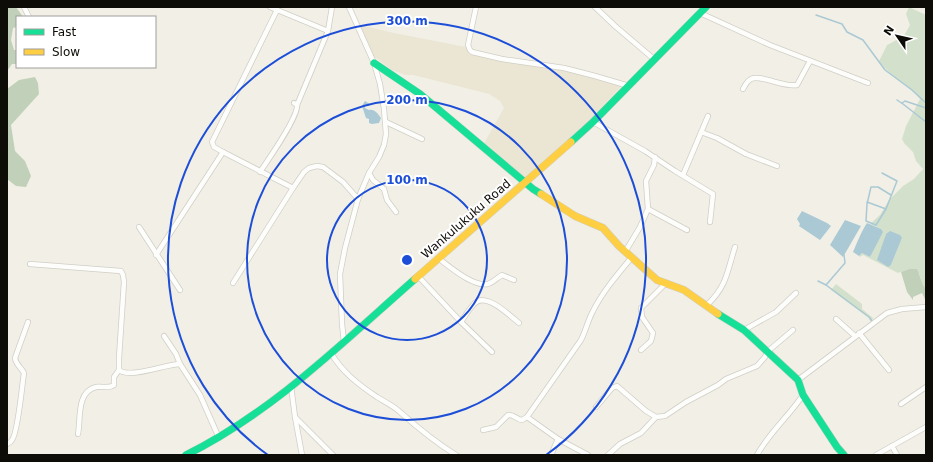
<svg xmlns="http://www.w3.org/2000/svg" width="933" height="462" viewBox="0 0 933 462" font-family="'DejaVu Sans',sans-serif">
  <rect width="100%" height="100%" fill="#f2f0e6"/>
  <path fill="#ebe6d4" d="M360,25L394,33L466,47L469,54L513,63L563,70L621,85L620,88L587,123L524,178L484,143L504,108L500,101L489,94L413,75H405L392,70L372,55Z"/>
  <g fill="#d3e1cc" fill-rule="evenodd">
    <path d="M909,7L926,15V287L925,288L923,285L919,274L909,269L898,273L863,255L860,257L859,256L862,253L870,257L881,229L870,224L880,215L889,200L903,186L914,179L923,169L916,161L913,152L904,143L902,139L906,126L920,99C908,84 890,77 879,61L887,45L904,36L910,25L906,14ZM886,234L902,238L891,265L885,239Z"/>
    <path d="M836,284L862,304V309L873,318L871,323L869,318L831,290Z"/>
  </g>
  <g fill="#c0d0b9">
    <path d="M7,7H16L23,17H17V27L13,28L11,40L14,50H17V64H12L7,71Z"/>
    <path d="M35,77L38,83L39,94L11,125L15,151L25,161L31,176L26,187L16,186L7,179V89L19,80Z"/>
    <path d="M909,269H917L923,285L926,289V299H925L922,293L913,297V300L907,292L901,272Z"/>
  </g>
  <g fill="#aac9d4">
    <path d="M365,101L370,104L369,106H365V108L369,110C375,109 377,113 381,118L379,123L372,124L369,123V119L366,118L362,106Z"/>
    <path d="M802,211L827,223L831,226L820,240L799,226L800,224L797,219Z"/>
    <path d="M845,220L861,226L843,257L830,245Z"/>
    <path d="M867,223L881,229L883,232L870,257L862,253L859,256L853,252C856,245 863,228 867,223Z"/>
    <path d="M890,231L900,235L902,238L891,265L888,267L877,260L886,234Z"/>
  </g>
  <g fill="none" stroke-linecap="round" stroke-linejoin="round">
    <g stroke="#aac9d4" stroke-width="1.5">
      <path d="M816,15L842,24L847,32L863,40L885,70L912,90L926,103"/>
      <path d="M897,100L903,104L926,122"/>
      <path d="M902,103L905,101L926,108"/>
      <path d="M882,173L897,181L886,209L876,225L866,221L867,204L871,187H878L891,195"/>
      <path d="M867,202L886,209"/>
      <path d="M844,255L845,263L826,285L869,317L872,321"/>
      <path d="M818,281L826,285"/>
    </g>
    <g stroke="#d0cec6" stroke-width="6">
      <g id="street">
        <path d="M24,7L29,17"/>
        <path d="M270,7L328,31L332,7"/>
        <path d="M476,7L468,45L470,50L472,52L502,59L564,68L595,76L629,86"/>
        <path d="M595,7L615,26L655,60"/>
        <path d="M277,10L212,142L214,147L223,152L293,188"/>
        <path d="M700,13L770,45L868,83"/>
        <path d="M743,89C745,85 747,81 751,79C760,74 785,88 797,85L810,61"/>
        <path d="M297,105L328,31"/>
        <path d="M386,122L422,139"/>
        <path d="M593,122L645,151L675,171L713,194L710,222"/>
        <path d="M701,132L717,138L746,154L777,166"/>
        <path d="M260,172C268,160 299,116 297,105L294,103"/>
        <path d="M369,173L373,180L384,189L387,200L396,212"/>
        <path d="M683,175L708,116"/>
        <path d="M648,209L687,230"/>
        <path d="M139,227L180,290"/>
        <path d="M625,252L640,227L648,209L646,181L654,165L655,157"/>
        <path d="M156,255L223,152"/>
        <path d="M438,258C450,267 473,287 488,284C494,282 497,278 502,275L514,280"/>
        <path d="M30,264L121,271L123,275L124,282L119,358V370C130,379 166,364 180,364L200,395L219,438"/>
        <path d="M418,276L461,322L492,352"/>
        <path d="M233,283L293,188L304,172L309,168L317,166L323,167L343,182L358,199"/>
        <path d="M707,305C727,286 727,272 735,247"/>
        <path d="M836,319L855,336"/>
        <path d="M461,322C465,316 469,309 474,304C485,291 509,315 519,323"/>
        <path d="M744,330L776,312L796,293"/>
        <path d="M859,333L889,370"/>
        <path d="M164,336L176,354L180,364"/>
        <path d="M344,342L342,324L340,274L345,248L358,199L369,173L379,157L384,145L386,134L384,109L380,84L374,63L349,7"/>
        <path d="M641,350L651,341L653,333L642,317L641,308L666,283"/>
        <path d="M331,353C342,372 359,385 377,397C385,402 394,406 400,412C418,428 435,442 456,455"/>
        <path d="M798,380L887,313L902,309L926,307"/>
        <path d="M291,386L295,417L302,455"/>
        <path d="M901,404L926,387"/>
        <path d="M596,407L612,388L617,386L646,411L656,417L641,433L620,444L608,455"/>
        <path d="M295,417L333,455"/>
        <path d="M527,417L558,439L588,455"/>
        <path d="M656,417L665,416L686,402L718,385L726,379L757,366L765,357L767,352L793,330"/>
        <path d="M483,430L496,427L508,415C514,414 517,420 522,420L527,417L581,340C586,330 588,320 593,311C603,291 618,274 632,257"/>
        <path d="M78,434C81,419 76,392 96,387C102,386 109,389 114,385V377L119,370"/>
        <path d="M7,444C9,443 11,442 12,440C18,433 22,385 24,373C21,367 16,365 15,358L28,322"/>
        <path d="M892,446L897,455"/>
        <path d="M551,455L558,439"/>
        <path d="M757,455C769,433 789,416 803,395"/>
        <path d="M876,455L926,427"/>
      </g>
    </g>
    <g stroke="#d0cec6" stroke-width="8">
      <g id="fast">
        <path d="M374,63L420,94L533,189L541,194"/>
        <path d="M571,142L593,122L706,7"/>
        <path d="M718,314L744,330L798,380L803,395L837,447L844,455"/>
        <path d="M186,455C273,412 343,342 415,279"/>
      </g>
    </g>
    <g stroke="#d0cec6" stroke-width="8">
      <g id="slow">
        <path d="M541,194L575,216L603,228L619,246L657,280L684,290L718,314"/>
        <path d="M415,279L571,142"/>
      </g>
    </g>
    <use href="#street" stroke="#fdfdfb" stroke-width="4.5"/>
    <use href="#fast" stroke="#16e098" stroke-width="7"/>
    <use href="#slow" stroke="#ffcf43" stroke-width="7"/>
  </g>
  <g fill="none" stroke="#1d4ed8" stroke-width="2">
    <circle cx="407" cy="260" r="80"/>
    <circle cx="407" cy="260" r="160"/>
    <path d="M268 455A239 239 0 1 1 546 455"/>
  </g>
  <g text-anchor="middle" stroke-width="4" stroke-linejoin="round" paint-order="stroke">
    <g font-size="12" fill="#0e0c06" stroke="#fff">
      <text transform="translate(466 219) rotate(-41)" y="4">Wankulukuku Road</text>
    </g>
  </g>
  <circle cx="407" cy="260" r="6" fill="#1d4ed8" stroke="#fff" stroke-width="2"/>
  <g font-size="12" text-anchor="middle" font-weight="bold" fill="#1d4ed8" stroke="#fff" stroke-width="4" stroke-linejoin="round" paint-order="stroke">
    <text x="407" y="25">300 m</text>
    <text x="407" y="104">200 m</text>
    <text x="407" y="184">100 m</text>
  </g>
  <rect width="933" height="462" fill="none" stroke="#0e0c06" stroke-width="16"/>
  <rect x="16" y="16" width="140" height="52" fill="#ffffff" stroke="#9f9e9b"/>
  <rect x="24" y="29" width="20" height="6" fill="#16e098" stroke="#9f9e9b"/>
  <text x="52" y="36" font-size="12" fill="#0e0c06">Fast</text>
  <rect x="24" y="49" width="20" height="6" fill="#ffcf43" stroke="#9f9e9b"/>
  <text x="52" y="56" font-size="12" fill="#0e0c06">Slow</text>
  <g transform="translate(897 36) rotate(304)" stroke="#ffffff" stroke-width="3" paint-order="stroke">
  <path d="M0-3L7 15L0 10L-7 15Z" fill="#0e0c06"/>
  <text y="-6" font-size="11" font-weight="bold" text-anchor="middle" fill="#0e0c06">N</text>
  </g>
</svg>
